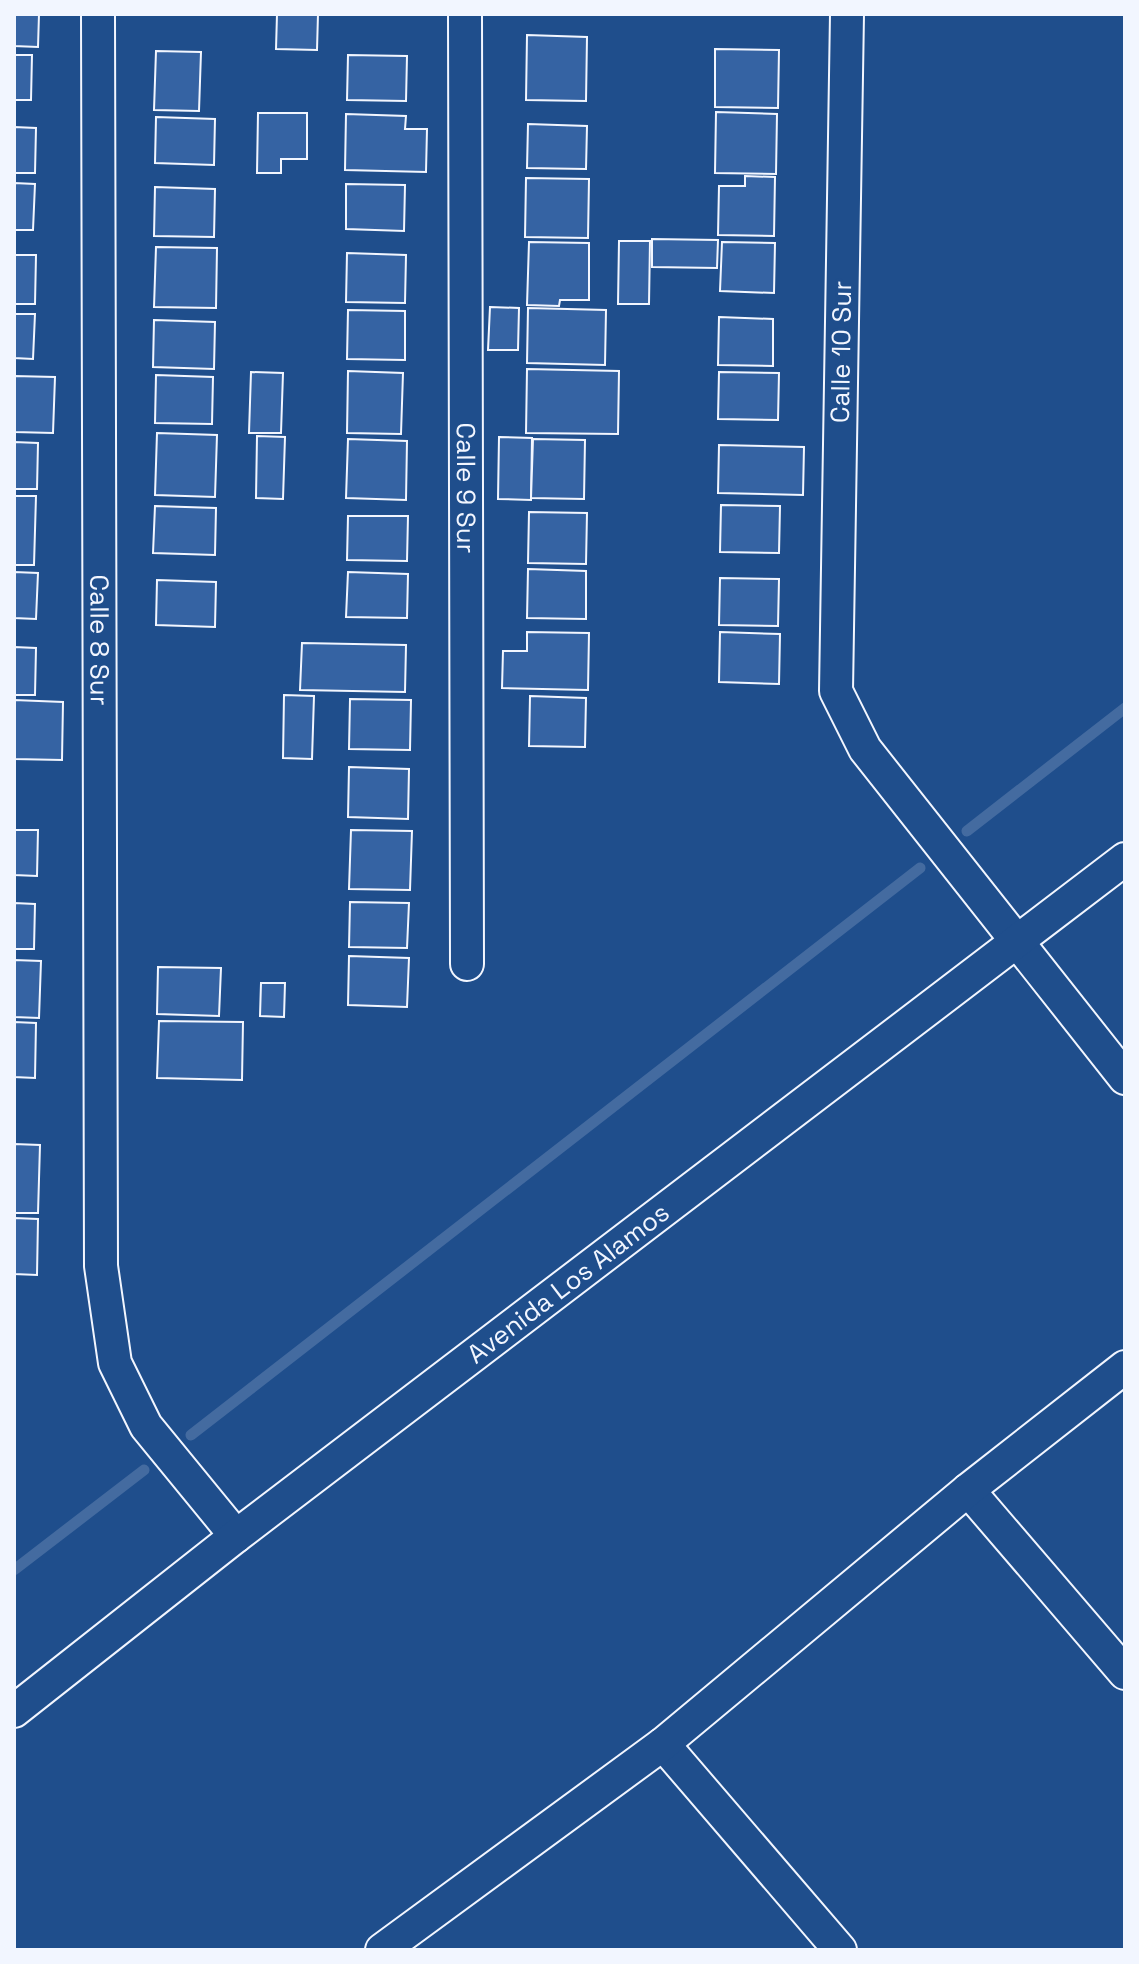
<svg xmlns="http://www.w3.org/2000/svg" width="1139" height="1964" viewBox="0 0 1139 1964" font-family="'Space Grotesk',sans-serif">
  <rect width="100%" height="100%" fill="#1f4e8c"/>
  <g fill="none" stroke-linecap="round" stroke-linejoin="round">
    <g stroke="#446ba0" stroke-width="11">
      <path d="M967,831L1125,708"/>
      <path d="M191,1435L920,868"/>
      <path d="M14,1570L144,1470"/>
    </g>
  </g>
  <g fill="#3563a3" stroke="#f2f6ff" stroke-width="2">
    <path d="M14,14H39L38,47L14,46Z"/>
    <path d="M277,14H318L317,50L276,49Z"/>
    <path d="M527,35L587,37L586,101L526,100Z"/>
    <path d="M715,49L779,50L778,108L715,107Z"/>
    <path d="M156,51L201,52L199,111L154,110Z"/>
    <path d="M14,55H32L31,100H14Z"/>
    <path d="M348,55L407,56L406,101L347,100Z"/>
    <path d="M716,112L777,114L776,174L715,173Z"/>
    <path d="M258,113H307V159H281V173H257Z"/>
    <path d="M346,114L406,116L405,129H427L426,172L345,170Z"/>
    <path d="M156,117L215,119L214,165L155,163Z"/>
    <path d="M528,124L587,126L586,169L527,168Z"/>
    <path d="M14,127L36,128L35,173H14Z"/>
    <path d="M745,176L775,177L774,236L718,235L719,186H745Z"/>
    <path d="M526,178L589,179L588,238L525,237Z"/>
    <path d="M14,183L35,184L33,230H14Z"/>
    <path d="M346,184L405,185L404,231L346,229Z"/>
    <path d="M155,187L215,189L214,237L154,236Z"/>
    <path d="M652,239L718,240L717,268L652,267Z"/>
    <path d="M619,241H650L649,304H618Z"/>
    <path d="M529,242L589,243V300H560L559,306L527,305Z"/>
    <path d="M722,242L775,243L774,293L720,291Z"/>
    <path d="M156,247L217,248L216,308L154,307Z"/>
    <path d="M347,253L406,255L405,303L346,302Z"/>
    <path d="M14,255H36L35,304H14Z"/>
    <path d="M490,307L519,308L518,350H488Z"/>
    <path d="M528,308L606,310L605,365L527,363Z"/>
    <path d="M348,310L405,311V360L347,359Z"/>
    <path d="M14,314H35L33,359L14,358Z"/>
    <path d="M719,317L773,319V366L718,365Z"/>
    <path d="M154,320L215,322L214,369L153,367Z"/>
    <path d="M527,369L619,371L618,434L526,433Z"/>
    <path d="M348,371L403,373L401,434L347,433Z"/>
    <path d="M251,372L283,373L281,433H249Z"/>
    <path d="M719,372L779,373L778,420L718,419Z"/>
    <path d="M156,375L213,377L212,424L155,423Z"/>
    <path d="M14,376L55,377L53,433L14,432Z"/>
    <path d="M157,433L217,435L215,497L155,495Z"/>
    <path d="M257,436L285,437L283,499L256,498Z"/>
    <path d="M499,437L532,438L531,500L498,499Z"/>
    <path d="M348,439L407,441L406,500L346,498Z"/>
    <path d="M533,439L585,440L584,499L531,498Z"/>
    <path d="M14,442L38,443L37,489H14Z"/>
    <path d="M719,445L804,447L803,495L718,493Z"/>
    <path d="M14,496H36L34,565H14Z"/>
    <path d="M721,505L780,506L779,553L720,552Z"/>
    <path d="M155,506L216,508L215,555L153,553Z"/>
    <path d="M529,512L587,513L586,564L528,563Z"/>
    <path d="M348,516H408L407,561L347,560Z"/>
    <path d="M528,569L586,571V619L527,618Z"/>
    <path d="M14,572L38,573L36,619L14,618Z"/>
    <path d="M348,572L408,574L407,618L346,617Z"/>
    <path d="M720,578L779,579L778,626L719,625Z"/>
    <path d="M157,580L216,582L215,627L156,625Z"/>
    <path d="M527,632L589,633L588,690L502,688L503,651H527Z"/>
    <path d="M720,632L780,634L779,684L719,682Z"/>
    <path d="M302,643L406,645L405,692L300,690Z"/>
    <path d="M14,647L36,648L35,695H14Z"/>
    <path d="M284,695L314,696L312,759L283,758Z"/>
    <path d="M530,696L586,698L585,747L529,746Z"/>
    <path d="M350,699L411,700L410,750L349,749Z"/>
    <path d="M14,700L63,702L62,760L14,759Z"/>
    <path d="M349,767L409,769L408,819L348,817Z"/>
    <path d="M14,830H38L37,876L14,875Z"/>
    <path d="M351,830L412,831L410,890L349,889Z"/>
    <path d="M350,902L409,903L407,948L349,947Z"/>
    <path d="M14,903L35,904L34,949H14Z"/>
    <path d="M349,956L409,958L407,1007L348,1005Z"/>
    <path d="M14,960L41,961L39,1018L14,1017Z"/>
    <path d="M158,967L221,968L219,1016L157,1014Z"/>
    <path d="M261,983H285L284,1017L260,1016Z"/>
    <path d="M159,1021L243,1022L242,1080L157,1078Z"/>
    <path d="M14,1022L36,1023L35,1078L14,1077Z"/>
    <path d="M14,1144L40,1145L38,1213H14Z"/>
    <path d="M14,1218L38,1219L37,1275L14,1274Z"/>
  </g>
  <g fill="none" stroke-linecap="round" stroke-linejoin="round">
    <g stroke="#f2f6ff" stroke-width="36">
      <g id="street">
        <path id="s1" d="M98,14L101,1266L115,1363L146,1426L236,1536"/>
        <path id="s2" d="M465,14L467,964"/>
        <path d="M847,14L836,691L865,749L1125,1078"/>
        <path d="M968,1490L1125,1673"/>
        <path id="s3" d="M14,1711L236,1536L1125,859"/>
        <path d="M663,1744L840,1950"/>
        <path d="M382,1950L663,1744L968,1490L1125,1367"/>
      </g>
    </g>
    <use href="#street" stroke="#1f4e8c" stroke-width="32"/>
  </g>
  <g text-anchor="middle" stroke-width="6" stroke-linejoin="round" paint-order="stroke">
    <g font-size="26" fill="#f2f6ff" stroke="#1f4e8c">
      <text transform="translate(841 352) rotate(-89)" y="9">Calle 10 Sur</text>
      <text dy="9" stroke="none"><textPath href="#s2" startOffset="474">Calle 9 Sur</textPath></text>
      <text dy="9" stroke="none"><textPath href="#s1" startOffset="626">Calle 8 Sur</textPath></text>
      <text dy="9" stroke="none"><textPath href="#s3" startOffset="700">Avenida Los Alamos</textPath></text>
    </g>
  </g>
  <rect width="1139" height="1964" fill="none" stroke="#f2f6ff" stroke-width="32"/>
</svg>
